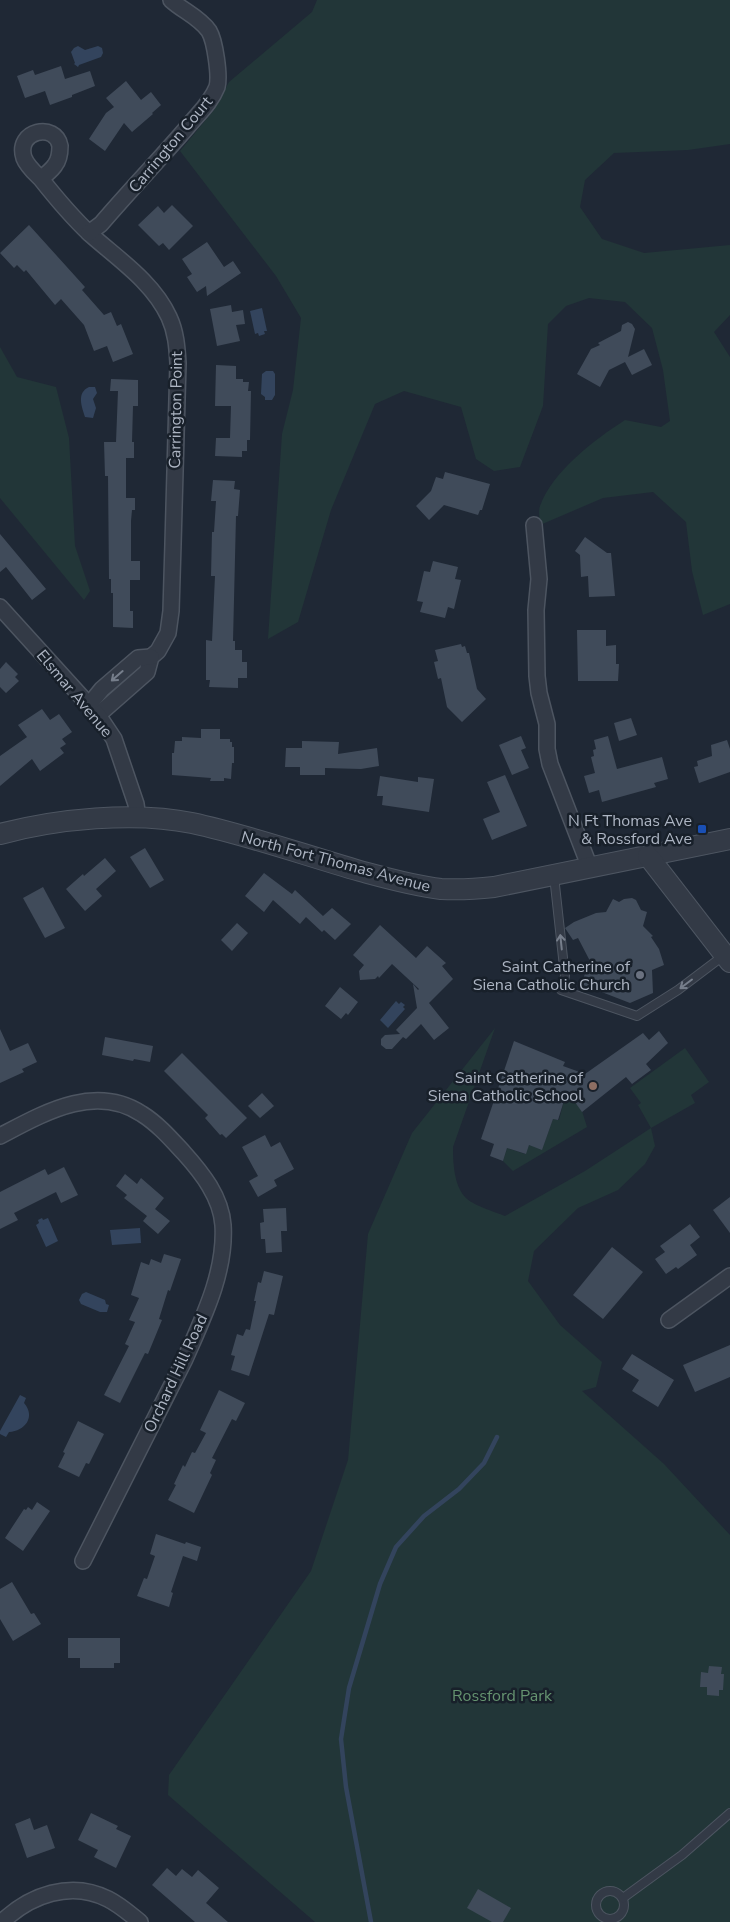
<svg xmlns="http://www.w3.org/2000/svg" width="730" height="1922" viewBox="0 0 730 1922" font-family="'Nunito Sans',sans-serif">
  <rect width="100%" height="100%" fill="#1f2835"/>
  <g fill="#223638">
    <path d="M317,0H730V144L688,150L614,153L585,180L580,207L602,239L644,253L730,245V315L714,332L730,357V604L703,615L692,571L686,522L653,492L603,498L540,525C540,520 538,511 540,506C553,471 594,440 625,420L661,427L670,421L663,370L652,328L625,302L589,298L566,306L548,324L543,406L520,467L494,471L476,459L461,407L404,391L375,404L331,510L298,622L268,639L282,434L293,390L301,318L276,276L180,151L214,110L229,82L312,12Z"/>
    <path d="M0,347L17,377L56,387L69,438L75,546L90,591L84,600L0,498Z"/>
    <path d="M495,1028L453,1147C453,1163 454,1185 465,1197C472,1205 495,1212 505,1216L585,1171L651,1128L638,1105L641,1103L630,1088L685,1048L709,1082L691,1095L695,1103L651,1128L655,1146L645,1164L618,1190L578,1208L534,1251L528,1281L560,1325L602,1362L596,1387L582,1391L664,1464L730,1535V1922H315L168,1795L169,1775L311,1571L348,1460L368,1234L412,1133Z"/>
    <path d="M565,1089L582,1111L587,1127L513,1171L503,1161L507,1148L525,1154L529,1145L542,1149L553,1119L559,1120L564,1101Z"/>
  </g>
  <g fill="#33445d">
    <path d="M78,46L85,50L98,46L102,48L103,53L101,57L79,65L78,67L74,64L75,63L71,52L74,48Z"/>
    <path d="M262,308L267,331H264L265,334L259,336L258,333L255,334L250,311Z"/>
    <path d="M266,371H273L275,374V395L272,400H265V397L261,394L262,374Z"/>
    <path d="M89,387H95L97,393L93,399L96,408L93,418L85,417C82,407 76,393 89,387Z"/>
    <path d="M396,1001L399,1004L401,1002L405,1005L403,1007L405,1009L388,1028L380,1020Z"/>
    <path d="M42,1218L43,1220L48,1218L58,1241L46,1247L36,1225L39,1223L38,1220Z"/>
    <path d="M140,1228L141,1243L112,1245L110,1230Z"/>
    <path d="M86,1292L105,1300L106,1304L109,1305L107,1312H100L81,1304L79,1300L82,1294Z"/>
    <path d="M20,1395L26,1398L24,1403C36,1417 25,1431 9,1432L6,1437L0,1434V1431Z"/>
  </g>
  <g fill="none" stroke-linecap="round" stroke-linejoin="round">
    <path stroke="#33445d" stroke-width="4.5" d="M371,1922L346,1787L341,1739L349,1688L380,1584L396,1547L424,1516L459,1489L484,1463L497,1437"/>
  </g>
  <g fill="#404b5a">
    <path d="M61,66L65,79L90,71L95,86L72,95V97L50,105L45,91L25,98L17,76L33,70L35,75Z"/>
    <path d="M126,81L141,100L151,92L161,105L152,113L153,114L132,132L124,123L105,151L89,139L106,113L114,107L106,98Z"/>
    <path d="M172,205L193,226L169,250L163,243L159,246L138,225L158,206L164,213Z"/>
    <path d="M29,225L85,287L82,290L104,315L111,312L117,326L121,324L133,354L113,362L107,346L94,351L84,325L61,299L55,305L26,270L24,272L17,265L14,268L0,253Z"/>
    <path d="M207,242L224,267L233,261L241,273L207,296L206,286L197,292L187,277L192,274L182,259Z"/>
    <path d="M231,305L232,312L243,310L245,324L236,325L240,341L217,346L210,309Z"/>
    <path d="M628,322L632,324L635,329L628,357L644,349L652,365L632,375L625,362L609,370L600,387L577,374L591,349L600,345L598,343L621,331L622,325Z"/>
    <path d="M216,365L236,366V379H243V382H249L248,391H251L250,440H247V451H242V457L215,456L216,438H230L231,406H215Z"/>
    <path d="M111,379L138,380V406H133L132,442H134V458H126V498H135V510H132L131,521V561H140V580H130V611H133V628L113,627V593H111V579H109L108,476H105L104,442H116L118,391H110Z"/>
    <path d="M445,472L490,484L482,510H480L478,515L444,505L429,520L416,506L431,491L436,477L443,479Z"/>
    <path d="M213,480L235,481L234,489L240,490L238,516H236L233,641H235V650H242V662H247V678H238V688L209,687L210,680H206V640L212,641L215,576H211L212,532H214L216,501H211Z"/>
    <path d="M0,534L46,589L32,600L6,567L0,572Z"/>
    <path d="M585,537L607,553H611L615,596L589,597L588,576L581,577L580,555L575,551Z"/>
    <path d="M433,561L458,567L455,579L461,580L454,609L448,607L445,618L420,612L423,602L417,601L424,571L430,572Z"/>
    <path d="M577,630H606V646L616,645V664H619L618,681H578Z"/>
    <path d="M461,644L462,647L465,646L467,653H469L477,689L486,699L462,722L447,707L441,678L438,679L434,662L438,661L435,650Z"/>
    <path d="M6,662L18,674L15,677L19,681L6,693L0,687V669Z"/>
    <path d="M42,709L50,720L59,714L72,732L62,739L66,744L60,748L64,753L40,771L32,759L0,786V756L27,737L18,725Z"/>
    <path d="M631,718L637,735L619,741L614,723Z"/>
    <path d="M201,729H220V739H230V742H232V747H234V763H232L231,779L224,778V781H210L211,778L172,775V753H174L175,741H182V737L201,738Z"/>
    <path d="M521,736L526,748L521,750L529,768L512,775L499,745Z"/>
    <path d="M608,736L617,769L662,757L668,779L654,783L656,787L602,802L599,790L589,793L584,776L595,773L591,757L594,756L593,750L596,749L594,740Z"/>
    <path d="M727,740L730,749V772L699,783L694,767L698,766L697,761L712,756L711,745Z"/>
    <path d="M302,741L339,742L338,754L377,748L379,766L361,769L325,768V775H300V767H285L286,748H302Z"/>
    <path d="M505,775L527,826L492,840L483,819L500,812L487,782Z"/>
    <path d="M380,776L418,782V777L434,779L429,812L382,805L383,796H377Z"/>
    <path d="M145,848L164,880L150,888L130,857Z"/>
    <path d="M105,858L116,871L96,889L102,896L85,911L66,889L83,874L84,876Z"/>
    <path d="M264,873L292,894L295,890L323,916L332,908L351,924L335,940L324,930L322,932L306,917L300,924L273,900L264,912L245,896Z"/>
    <path d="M43,887L65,928L45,938L23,898Z"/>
    <path d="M632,898L636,900L641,910L647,912L643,926L653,936L651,937L659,949L664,965L652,970L653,993L630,1003L581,984L590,961L578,938L573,940L565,928L574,922L596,913L606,912L613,899L619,902L624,899Z"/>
    <path d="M237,923L248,933L232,951L221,940Z"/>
    <path d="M380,925L416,958L427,946L446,963L442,966L453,979L429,1003L449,1028L434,1040L421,1024L406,1039L403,1037L392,1049H386L381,1045V1039L385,1035L400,1034L396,1030L417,1008L413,984L418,990L419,989L392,964L379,978L378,976L375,979L360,980L359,971L364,965L353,955Z"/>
    <path d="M340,987L358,1002L348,1015L346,1013L341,1019L325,1006Z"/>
    <path d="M0,1029L10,1051L28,1043L37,1062L22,1069L24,1072L0,1083Z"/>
    <path d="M659,1031L668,1043L646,1064L651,1070L632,1084L626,1077L582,1112L567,1091L558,1120L553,1119L542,1150L529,1145L526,1154L507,1148L503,1161L490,1156L494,1144L481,1139L514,1041L565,1062L563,1066L585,1074L643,1033L649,1040Z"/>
    <path d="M105,1037L153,1046L150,1062L134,1059L133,1061L102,1055Z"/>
    <path d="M182,1053L247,1118L226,1138L222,1134L220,1135L205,1118L208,1115L164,1071Z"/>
    <path d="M262,1093L274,1106L260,1118L248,1106Z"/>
    <path d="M265,1135L271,1147L280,1142L294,1169L274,1180L277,1186L258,1197L249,1181L258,1176L242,1147Z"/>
    <path d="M64,1167L78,1195L61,1203L56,1192L14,1213L18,1220L0,1229V1192L45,1169L48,1175Z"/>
    <path d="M125,1174L137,1184L141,1178L164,1198L155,1209L170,1221L158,1234L143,1221L147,1216L124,1198L127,1195L116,1186Z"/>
    <path d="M730,1197V1233L713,1210Z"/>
    <path d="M286,1208L287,1231H281L282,1252L266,1253L265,1239H261L260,1223L264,1222L263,1209Z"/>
    <path d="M690,1224L700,1237L690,1245L697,1255L678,1269L676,1267L666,1274L655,1259L665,1252L660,1246Z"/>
    <path d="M612,1247L643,1272L603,1319L573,1295Z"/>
    <path d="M164,1254L181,1259L170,1291L168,1290L159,1319L162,1320L148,1354L145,1353L120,1403L104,1395L129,1346L125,1344L135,1322L129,1320L139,1298L131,1295L141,1262L149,1265L151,1259L161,1263Z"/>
    <path d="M264,1271L283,1276L274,1315L269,1314L249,1376L231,1370L235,1356L231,1355L237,1334L243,1336L246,1329L250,1330L256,1301H254L258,1282L261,1283Z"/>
    <path d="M730,1345V1377L695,1392L683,1365Z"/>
    <path d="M632,1354L674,1380L658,1407L632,1391L639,1380L622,1369Z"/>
    <path d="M219,1390L245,1403L236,1421L232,1419L212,1458L216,1460L210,1473L212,1475L194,1513L168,1500L176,1485L174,1484L183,1465L185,1467L192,1452L195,1453L206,1433L200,1430Z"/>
    <path d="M78,1421L104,1434L89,1464L86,1463L79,1477L58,1467L65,1453L63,1452Z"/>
    <path d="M37,1502L50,1511L23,1551L5,1538L24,1509L26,1510L28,1507L32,1510Z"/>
    <path d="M156,1534L185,1544L186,1542L201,1547L197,1561L183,1556L171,1592L173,1593L169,1607L137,1596L144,1578L147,1579L155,1556L150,1554Z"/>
    <path d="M12,1582L31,1614L34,1613L41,1624L13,1641L0,1619V1589Z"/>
    <path d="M68,1638H120V1663H114V1668H80V1658H68Z"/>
    <path d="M709,1666L722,1667L721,1674H724L723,1690H719V1696L707,1695V1687H700L701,1672L708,1673Z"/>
    <path d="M91,1813L118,1826L116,1829L131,1836L116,1868L94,1857L98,1850L78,1840Z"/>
    <path d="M30,1818L34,1830L47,1825L55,1848L27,1858L15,1824Z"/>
    <path d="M167,1868L176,1876L182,1869L192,1877L198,1870L219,1888L206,1903L228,1922H195L152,1885Z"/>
    <path d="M478,1889L511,1908L503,1922H492L467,1908Z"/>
  </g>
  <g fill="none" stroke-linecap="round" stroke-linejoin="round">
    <g stroke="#4d5561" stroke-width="10">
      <g id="service">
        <path d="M554,876L565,976L561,990L637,1016L678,990L723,956"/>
        <circle cx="610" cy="1905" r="14"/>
        <path d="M623,1898L682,1855L730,1813"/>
      </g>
    </g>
    <g stroke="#4d5561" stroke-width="18">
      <g id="minor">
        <path d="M41,179C35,173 27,166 24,158C15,130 56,122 60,146C60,153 59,160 55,165C52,170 46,174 41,179C56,198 72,217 90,234C118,259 153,282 169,317C176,332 177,347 178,363L173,544L171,611L168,633L158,651L151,657L147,672L98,715"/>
        <path d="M89,233L101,224C130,190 161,158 190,124C200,112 211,102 217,87C220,76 215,41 209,31C199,17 183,11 171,0"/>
        <path d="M534,525L539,579L536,610L537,676L539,693L547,724V749L550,764L590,868"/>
        <path d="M0,607L98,715L114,739L136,804L138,818"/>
        <path d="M89,705L102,689L138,658L151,657"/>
        <path d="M0,1136C44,1113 95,1083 142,1114C158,1124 171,1139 184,1153C202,1173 221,1197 223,1225C226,1272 203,1318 185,1359L83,1561"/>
        <path d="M669,1320L730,1276"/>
        <path d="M2,1922C30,1895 71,1880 108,1899C120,1905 130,1914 140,1922"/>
      </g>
    </g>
    <g stroke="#4d5561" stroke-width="22">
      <g id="tertiary">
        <path d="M0,834C56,819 135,811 192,823C248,835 304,855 360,871C386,878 414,886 441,889C459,890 476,889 494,887L730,839"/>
        <path d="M648,856L730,962"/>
      </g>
    </g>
    <use href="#service" stroke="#333a46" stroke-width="8"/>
    <use href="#minor" stroke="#333a46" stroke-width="15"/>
    <use href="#tertiary" stroke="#333a46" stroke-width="20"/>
  </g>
  <defs><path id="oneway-shaft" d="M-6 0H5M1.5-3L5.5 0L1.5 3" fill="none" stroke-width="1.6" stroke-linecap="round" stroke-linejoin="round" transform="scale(1.25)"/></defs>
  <g stroke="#767e8b">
    <use href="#oneway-shaft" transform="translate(117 676) rotate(139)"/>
    <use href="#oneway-shaft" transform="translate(561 942) rotate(-96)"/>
    <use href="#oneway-shaft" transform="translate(686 984) rotate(143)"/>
  </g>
  <rect fill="#1a4fb4" stroke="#18202a" stroke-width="2" x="697" y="824" width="10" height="10" rx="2.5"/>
  <circle fill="#6b7280" stroke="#18202a" stroke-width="2" cx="640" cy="975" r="5"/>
  <circle fill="#8d6e63" stroke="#18202a" stroke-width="2" cx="593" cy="1086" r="5"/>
  <g text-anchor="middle" stroke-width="5" stroke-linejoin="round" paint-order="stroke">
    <g font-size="16" fill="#adb5c3" stroke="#18202a">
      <text transform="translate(170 144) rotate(-50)" y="6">Carrington Court</text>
      <text transform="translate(175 410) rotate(-89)" y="6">Carrington Point</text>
      <text transform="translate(75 693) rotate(50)" y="6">Elsmar Avenue</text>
      <text transform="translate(336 861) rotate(15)" y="6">North Fort Thomas Avenue</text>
      <text transform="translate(175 1373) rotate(-65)" y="6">Orchard Hill Road</text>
    </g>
    <g font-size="16" fill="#adb5c3" stroke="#18202a" text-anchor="end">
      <text x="692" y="826">N Ft Thomas Ave<tspan x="692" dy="18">&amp; Rossford Ave</tspan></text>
      <text x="630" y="972">Saint Catherine of<tspan x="630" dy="18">Siena Catholic Church</tspan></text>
      <text x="583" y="1083">Saint Catherine of<tspan x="583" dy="18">Siena Catholic School</tspan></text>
    </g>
    <g font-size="16" fill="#659370" stroke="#18202a">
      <text x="502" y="1701">Rossford Park</text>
    </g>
  </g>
</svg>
